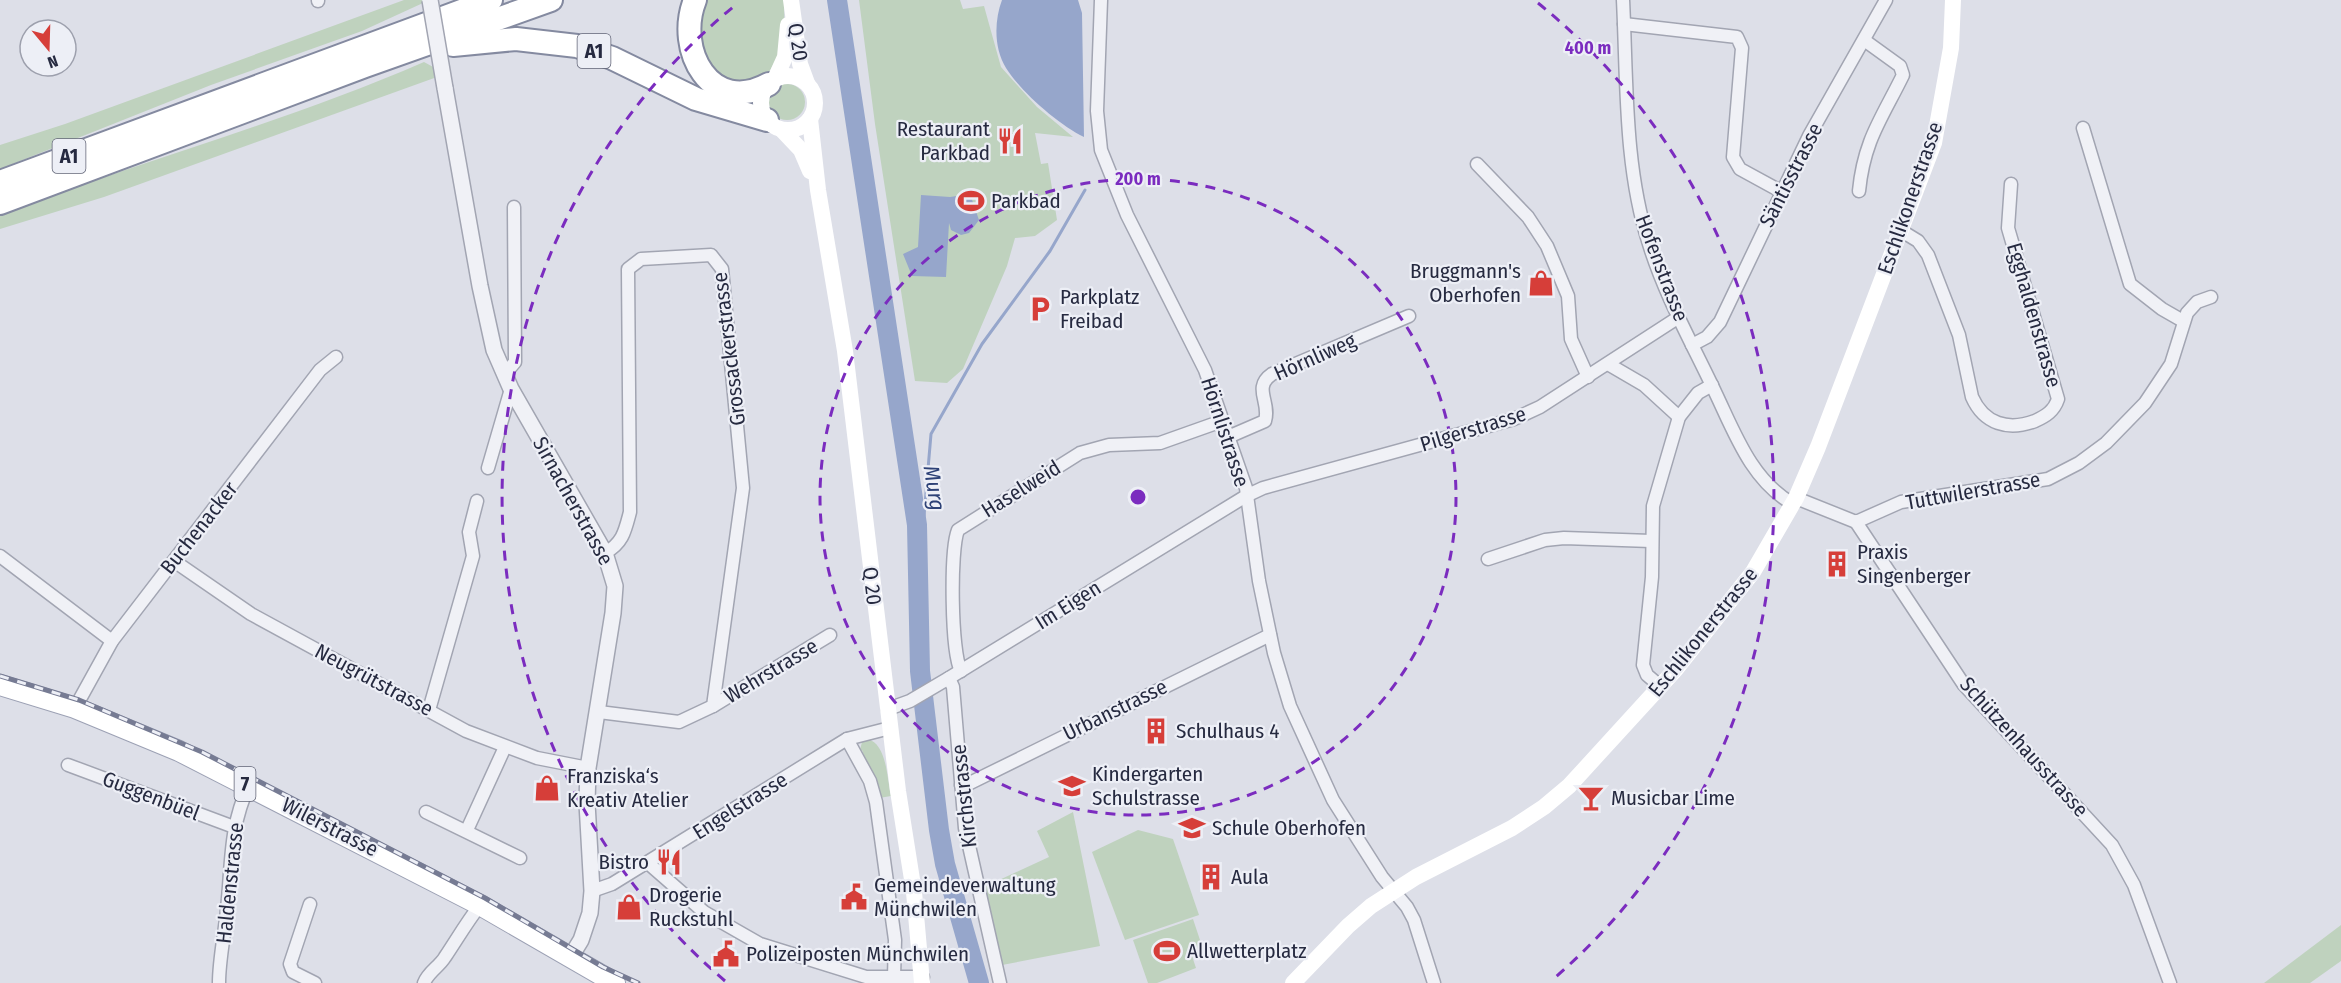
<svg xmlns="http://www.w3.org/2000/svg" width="2341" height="983" viewBox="0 0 2341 983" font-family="'Fira Sans Condensed',sans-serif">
  <rect width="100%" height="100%" fill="#dddfe8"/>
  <g fill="#bfd2be">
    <path d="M404,0H422L423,3L362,31L211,85L0,169V145L65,124Z"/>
    <path d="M702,0H784C785,33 784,51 765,78L726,84L700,55Z"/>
    <path d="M859,0H960L963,9L984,6L1001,67L1037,107L1073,137L1035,133L1041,164L1048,163L1057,220L1035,236L1015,238L1007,266L963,369L947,383L915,381L875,124Z"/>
    <path d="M424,62L435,68L437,77L104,197L0,229V215C140,161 286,122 424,62Z"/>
    <circle cx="787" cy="102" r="18"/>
    <path d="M867,739C887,743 887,779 891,796L879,798L862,750H860L862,742Z"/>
    <path d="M1073,812L1100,946L1002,965L982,888L1049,857L1037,831Z"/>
    <path d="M1138,830L1173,839L1199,915L1125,940L1092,852Z"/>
    <path d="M1193,919L1203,949L1191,953L1196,968L1157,983H1148L1133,940Z"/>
    <path d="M2341,925V961L2310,983H2264Z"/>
  </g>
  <g fill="#96a6cb">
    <path d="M1002,0H1078L1082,13L1084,137C1059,125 1021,92 1006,68C994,49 994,21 1002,0Z"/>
    <path d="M970,194L979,220L969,233L961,235L951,230L949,223L946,277L912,276L903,254L918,247L921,195L950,197Z"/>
  </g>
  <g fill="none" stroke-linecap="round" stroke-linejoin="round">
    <path stroke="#96a6cb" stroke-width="3" d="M916,522L924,516L931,434L982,344L1050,251L1085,190"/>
    <path stroke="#96a6cb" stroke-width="20" d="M837,0L917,525L920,671L939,830L945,864L979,983"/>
    <g stroke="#a2a5b2" stroke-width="15">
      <g id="minor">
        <path d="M318,0V1"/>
        <path d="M1101,0L1097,111L1101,150L1127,215L1205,370L1246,488L1259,581L1274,653L1290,706L1333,800L1382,877L1407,907L1414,920L1434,983"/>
        <path d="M1623,0C1627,80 1624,167 1649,244C1665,296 1693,345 1716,394C1735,434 1752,481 1793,504"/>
        <path d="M1624,24L1737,37L1742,48L1733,157L1740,169L1782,192"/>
        <path d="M2083,128L2130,284L2162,309L2183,321"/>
        <path d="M1477,164L1528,217L1547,246L1568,296L1571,339L1588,377"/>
        <path d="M1859,191C1864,140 1882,118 1903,75L1900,66L1864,40"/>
        <path d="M1900,230L1918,241L1928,255L1959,335L1972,397C1984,424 2008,431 2035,421C2046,416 2054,411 2058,399L2008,228L2011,184"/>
        <path d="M1692,345L1707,337L1720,322L1809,136L1886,0"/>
        <path d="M1608,364L1644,385L1679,417"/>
        <path d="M504,375L515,362L514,207"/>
        <path d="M1228,437L1265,421C1271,402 1252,388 1272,374L1409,316"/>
        <path d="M488,468L511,389"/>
        <path d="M1796,498L1856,522L1901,502L2048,479L2079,463L2106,443L2145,403L2171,364L2187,313L2197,302L2211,297"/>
        <path d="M1856,522L1964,685L2112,845L2134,885L2170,983"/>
        <path d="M0,556L112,641"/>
        <path d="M1488,559L1545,540L1564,538L1651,541"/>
        <path d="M174,561L251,614L466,731L537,758L588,768"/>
        <path d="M961,671C951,652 950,550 958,530L1080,453L1109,445L1160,443L1222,421"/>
        <path d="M949,678L953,687L965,828L1000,983"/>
        <path d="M1660,686L1647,675L1643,665L1652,577L1653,506L1679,417L1698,393L1712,385"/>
        <path d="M713,706L830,635"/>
        <path d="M75,708L112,641L320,370L336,357"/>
        <path d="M888,709L910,701L949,678L1246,496L1263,488L1514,419L1540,407L1679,317"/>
        <path d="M429,710L473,556L469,532L477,501"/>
        <path d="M599,712L679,722L713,706L743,488L722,269L711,255L641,259L628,269L630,512C625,531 623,543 605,553"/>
        <path d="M847,739L870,781L876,802L895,940L894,977"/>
        <path d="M68,765L234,827"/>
        <path d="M961,785L970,783L1270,635"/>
        <path d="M426,812L520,858"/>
        <path d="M467,830L505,747"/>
        <path d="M648,863L704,912L760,944L866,977H923"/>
        <path d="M592,891L612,884L847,739L890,728"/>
        <path d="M310,904L290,964L293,972L315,983"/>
        <path d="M219,983C219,959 225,933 227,909C232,863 229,828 249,785"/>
        <path d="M424,983C428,972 439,967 445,957C457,939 467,922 480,905"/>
      </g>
    </g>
    <g stroke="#a2a5b2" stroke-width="18">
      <path id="tertiary" d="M445,88L480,286L494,350L511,389L605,553L615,586L613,613L588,768L587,803L592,891L590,913L581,940L570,958"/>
    </g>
    <g stroke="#9ca1b4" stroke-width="22">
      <path id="primary" d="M0,685L75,708L179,751L480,905L615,983"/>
    </g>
    <g stroke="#848aa0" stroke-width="26">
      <g id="motorway">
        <path d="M695,0C675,50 711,116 769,84"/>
        <path d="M453,45L516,39L577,46L612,58L696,99L767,120"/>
        <path d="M0,182L491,0"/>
        <path d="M0,203L365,66L551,0"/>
      </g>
    </g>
    <use href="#minor" stroke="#f0f1f6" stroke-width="12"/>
    <use href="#tertiary" stroke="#f0f1f6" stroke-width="15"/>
    <g stroke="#fff" stroke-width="16">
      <path d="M791,0L800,64L807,83"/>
      <circle cx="788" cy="103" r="27"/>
      <path d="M775,79L785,57L788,25"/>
      <path d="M810,119L818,190L845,351L898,791L914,892L922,983"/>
      <path d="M782,130L801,150L810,171"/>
      <path d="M1293,983L1348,926L1371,906L1416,877L1512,828L1544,807L1569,786L1676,669L1753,572L1796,498L1818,447L1934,143L1951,48L1953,0"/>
    </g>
    <use href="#primary" stroke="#fff" stroke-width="20"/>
    <use href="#motorway" stroke="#fff" stroke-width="22"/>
    <g stroke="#767b93" stroke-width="5">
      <path id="rail" d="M0,676L79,700L202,752L485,898L603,967L638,983"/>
    </g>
    <use href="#rail" stroke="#edeff6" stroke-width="3" stroke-dasharray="9" stroke-linecap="butt"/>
    <g stroke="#a2a5b2" stroke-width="18" stroke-linecap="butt">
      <path id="tertiary-bridge" d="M430,0L445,88"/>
    </g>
    <use href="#tertiary-bridge" stroke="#f0f1f6" stroke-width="15"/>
  </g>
  <g fill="none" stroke="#7b2cbf" stroke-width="3" stroke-dasharray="10 8">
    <circle cx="1138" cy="497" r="318"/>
    <path d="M725 981A636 636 0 0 1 738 3M1538 3A636 636 0 0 1 1551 981"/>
  </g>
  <defs>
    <g id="restaurant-bare" transform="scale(2.07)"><path d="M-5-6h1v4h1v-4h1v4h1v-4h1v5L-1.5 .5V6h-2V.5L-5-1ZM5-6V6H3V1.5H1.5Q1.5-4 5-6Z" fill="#d63e39" stroke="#edeff6" stroke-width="2.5" paint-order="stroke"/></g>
    <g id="stadium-bare" transform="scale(2.07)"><path d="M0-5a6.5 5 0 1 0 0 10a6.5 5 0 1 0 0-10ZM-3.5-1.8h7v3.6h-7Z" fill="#d63e39" stroke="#edeff6" stroke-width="2.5" paint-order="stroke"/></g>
    <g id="shop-bare" transform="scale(2.07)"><path d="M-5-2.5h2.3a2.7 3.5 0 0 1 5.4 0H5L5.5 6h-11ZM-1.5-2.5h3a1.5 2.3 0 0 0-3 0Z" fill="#d63e39" stroke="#edeff6" stroke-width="2.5" paint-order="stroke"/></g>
    <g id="parking-bare" transform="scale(2.07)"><path d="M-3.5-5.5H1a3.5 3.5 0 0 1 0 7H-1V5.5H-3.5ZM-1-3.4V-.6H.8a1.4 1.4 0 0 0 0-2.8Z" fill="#d63e39" stroke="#edeff6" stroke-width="2.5" paint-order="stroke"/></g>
    <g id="building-bare" transform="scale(2.07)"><path d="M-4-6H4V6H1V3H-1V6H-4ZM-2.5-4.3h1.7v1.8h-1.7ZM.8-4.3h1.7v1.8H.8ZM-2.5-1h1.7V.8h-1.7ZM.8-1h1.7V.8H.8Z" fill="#d63e39" stroke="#edeff6" stroke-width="2.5" paint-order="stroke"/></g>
    <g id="school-bare" transform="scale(2.07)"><path d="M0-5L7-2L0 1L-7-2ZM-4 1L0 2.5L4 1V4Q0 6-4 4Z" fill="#d63e39" stroke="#edeff6" stroke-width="2.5" paint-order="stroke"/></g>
    <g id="bar-bare" transform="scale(2.07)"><path d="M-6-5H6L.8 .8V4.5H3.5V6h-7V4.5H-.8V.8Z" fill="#d63e39" stroke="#edeff6" stroke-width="2.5" paint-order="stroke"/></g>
    <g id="civic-bare" transform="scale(2.07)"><path d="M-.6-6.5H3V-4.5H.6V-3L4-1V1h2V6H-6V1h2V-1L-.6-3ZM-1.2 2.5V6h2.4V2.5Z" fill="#d63e39" stroke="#edeff6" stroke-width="2.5" paint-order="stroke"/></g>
  </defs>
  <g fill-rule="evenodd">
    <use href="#restaurant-bare" x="1010" y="141"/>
    <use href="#stadium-bare" x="971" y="201"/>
    <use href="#shop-bare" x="1541" y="283"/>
    <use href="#parking-bare" x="1040" y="309"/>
    <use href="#building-bare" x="1837" y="564"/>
    <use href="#building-bare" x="1156" y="731"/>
    <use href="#school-bare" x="1072" y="786"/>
    <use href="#shop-bare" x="547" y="788"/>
    <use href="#bar-bare" x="1591" y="798"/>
    <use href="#school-bare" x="1192" y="828"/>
    <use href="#restaurant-bare" x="669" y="862"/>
    <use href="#building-bare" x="1211" y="877"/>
    <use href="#civic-bare" x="854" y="897"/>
    <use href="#shop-bare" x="629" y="907"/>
    <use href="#stadium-bare" x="1167" y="951"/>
    <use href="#civic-bare" x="726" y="954"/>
  </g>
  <g text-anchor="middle" stroke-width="4.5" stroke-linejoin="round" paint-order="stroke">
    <g fill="#edeff6" stroke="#626577" stroke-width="1.5">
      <rect x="577.5" y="34" width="33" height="34" rx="4.5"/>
      <rect x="52.5" y="139" width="33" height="34" rx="4.5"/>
      <rect x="234.5" y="767" width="21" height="34" rx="4.5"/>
    </g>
    <g font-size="20" font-weight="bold" fill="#262a40">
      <text x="594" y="58">A1</text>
      <text x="69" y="163">A1</text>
      <text x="245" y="791">7</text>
    </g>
    <g font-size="21" fill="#262a40" stroke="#edeff6">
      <text transform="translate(798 42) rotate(81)" y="7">Q 20</text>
      <text transform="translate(1791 175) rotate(-63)" y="7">Säntisstrasse</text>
      <text transform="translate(1910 198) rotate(-71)" y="7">Eschlikonerstrasse</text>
      <text transform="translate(1662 268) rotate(69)" y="7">Hofenstrasse</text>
      <text transform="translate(2034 315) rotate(74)" y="7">Egghaldenstrasse</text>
      <text transform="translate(729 349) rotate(-97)" y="7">Grossackerstrasse</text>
      <text transform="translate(1315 357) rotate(-24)" y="7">Hörnliweg</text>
      <text transform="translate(1473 429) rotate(-17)" y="7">Pilgerstrasse</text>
      <text transform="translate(1225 432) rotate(72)" y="7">Hörnlistrasse</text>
      <text transform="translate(1021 489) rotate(-32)" y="7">Haselweid</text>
      <text transform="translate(1973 491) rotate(-10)" y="7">Tuttwilerstrasse</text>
      <text transform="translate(573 501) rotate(61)" y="7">Sirnacherstrasse</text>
      <text transform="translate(199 528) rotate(-52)" y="7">Buchenacker</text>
      <text transform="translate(872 586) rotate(83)" y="7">Q 20</text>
      <text transform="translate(1068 605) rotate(-32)" y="7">Im Eigen</text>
      <text transform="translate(1703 632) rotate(-51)" y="7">Eschlikonerstrasse</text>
      <text transform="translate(771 671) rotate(-31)" y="7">Wehrstrasse</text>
      <text transform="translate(374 680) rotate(28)" y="7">Neugrütstrasse</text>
      <text transform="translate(1115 710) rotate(-26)" y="7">Urbanstrasse</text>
      <text transform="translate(2024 747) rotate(48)" y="7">Schützenhausstrasse</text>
      <text transform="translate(151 796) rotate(21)" y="7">Guggenbüel</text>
      <text transform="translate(964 796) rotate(-96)" y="7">Kirchstrasse</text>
      <text transform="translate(740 806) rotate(-32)" y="7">Engelstrasse</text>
      <text transform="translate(330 827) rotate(27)" y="7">Wilerstrasse</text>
      <text transform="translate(230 883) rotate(-84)" y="7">Haldenstrasse</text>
    </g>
    <g font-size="21" fill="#262a40" stroke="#edeff6" text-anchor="start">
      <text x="990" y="136" text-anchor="end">Restaurant<tspan x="990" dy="24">Parkbad</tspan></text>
      <text x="991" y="208">Parkbad</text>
      <text x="1521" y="278" text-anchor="end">Bruggmann's<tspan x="1521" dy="24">Oberhofen</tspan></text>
      <text x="1060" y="304">Parkplatz<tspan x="1060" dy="24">Freibad</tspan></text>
      <text x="1857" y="559">Praxis<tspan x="1857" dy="24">Singenberger</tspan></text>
      <text x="1176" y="738">Schulhaus 4</text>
      <text x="1092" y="781">Kindergarten<tspan x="1092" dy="24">Schulstrasse</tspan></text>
      <text x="567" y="783">Franziska‘s<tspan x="567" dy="24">Kreativ Atelier</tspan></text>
      <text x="1611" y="805">Musicbar Lime</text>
      <text x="1212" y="835">Schule Oberhofen</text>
      <text x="649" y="869" text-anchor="end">Bistro</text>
      <text x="1231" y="884">Aula</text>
      <text x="874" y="892">Gemeindeverwaltung<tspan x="874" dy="24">Münchwilen</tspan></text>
      <text x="649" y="902">Drogerie<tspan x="649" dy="24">Ruckstuhl</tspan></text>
      <text x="1187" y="958">Allwetterplatz</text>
      <text x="746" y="961">Polizeiposten Münchwilen</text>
    </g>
    <g font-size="22" font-style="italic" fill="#2d4176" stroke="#edeff6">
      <text transform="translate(935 488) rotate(81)" y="8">Murg</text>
    </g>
  </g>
  <circle cx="1138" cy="497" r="9" fill="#7b2cbf" stroke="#edeff6" stroke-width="3"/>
  <g font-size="18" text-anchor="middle" font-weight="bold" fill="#7b2cbf" stroke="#edeff6" stroke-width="4.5" stroke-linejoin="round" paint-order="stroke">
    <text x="1588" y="54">400 m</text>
    <text x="1138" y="185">200 m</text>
  </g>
  <g transform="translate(48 48) rotate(161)"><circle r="28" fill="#edeff6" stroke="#9da0ad" stroke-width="1.5"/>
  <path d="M0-4.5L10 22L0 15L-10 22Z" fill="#d63e39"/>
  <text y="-9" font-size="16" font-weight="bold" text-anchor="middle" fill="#262a40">N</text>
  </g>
</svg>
